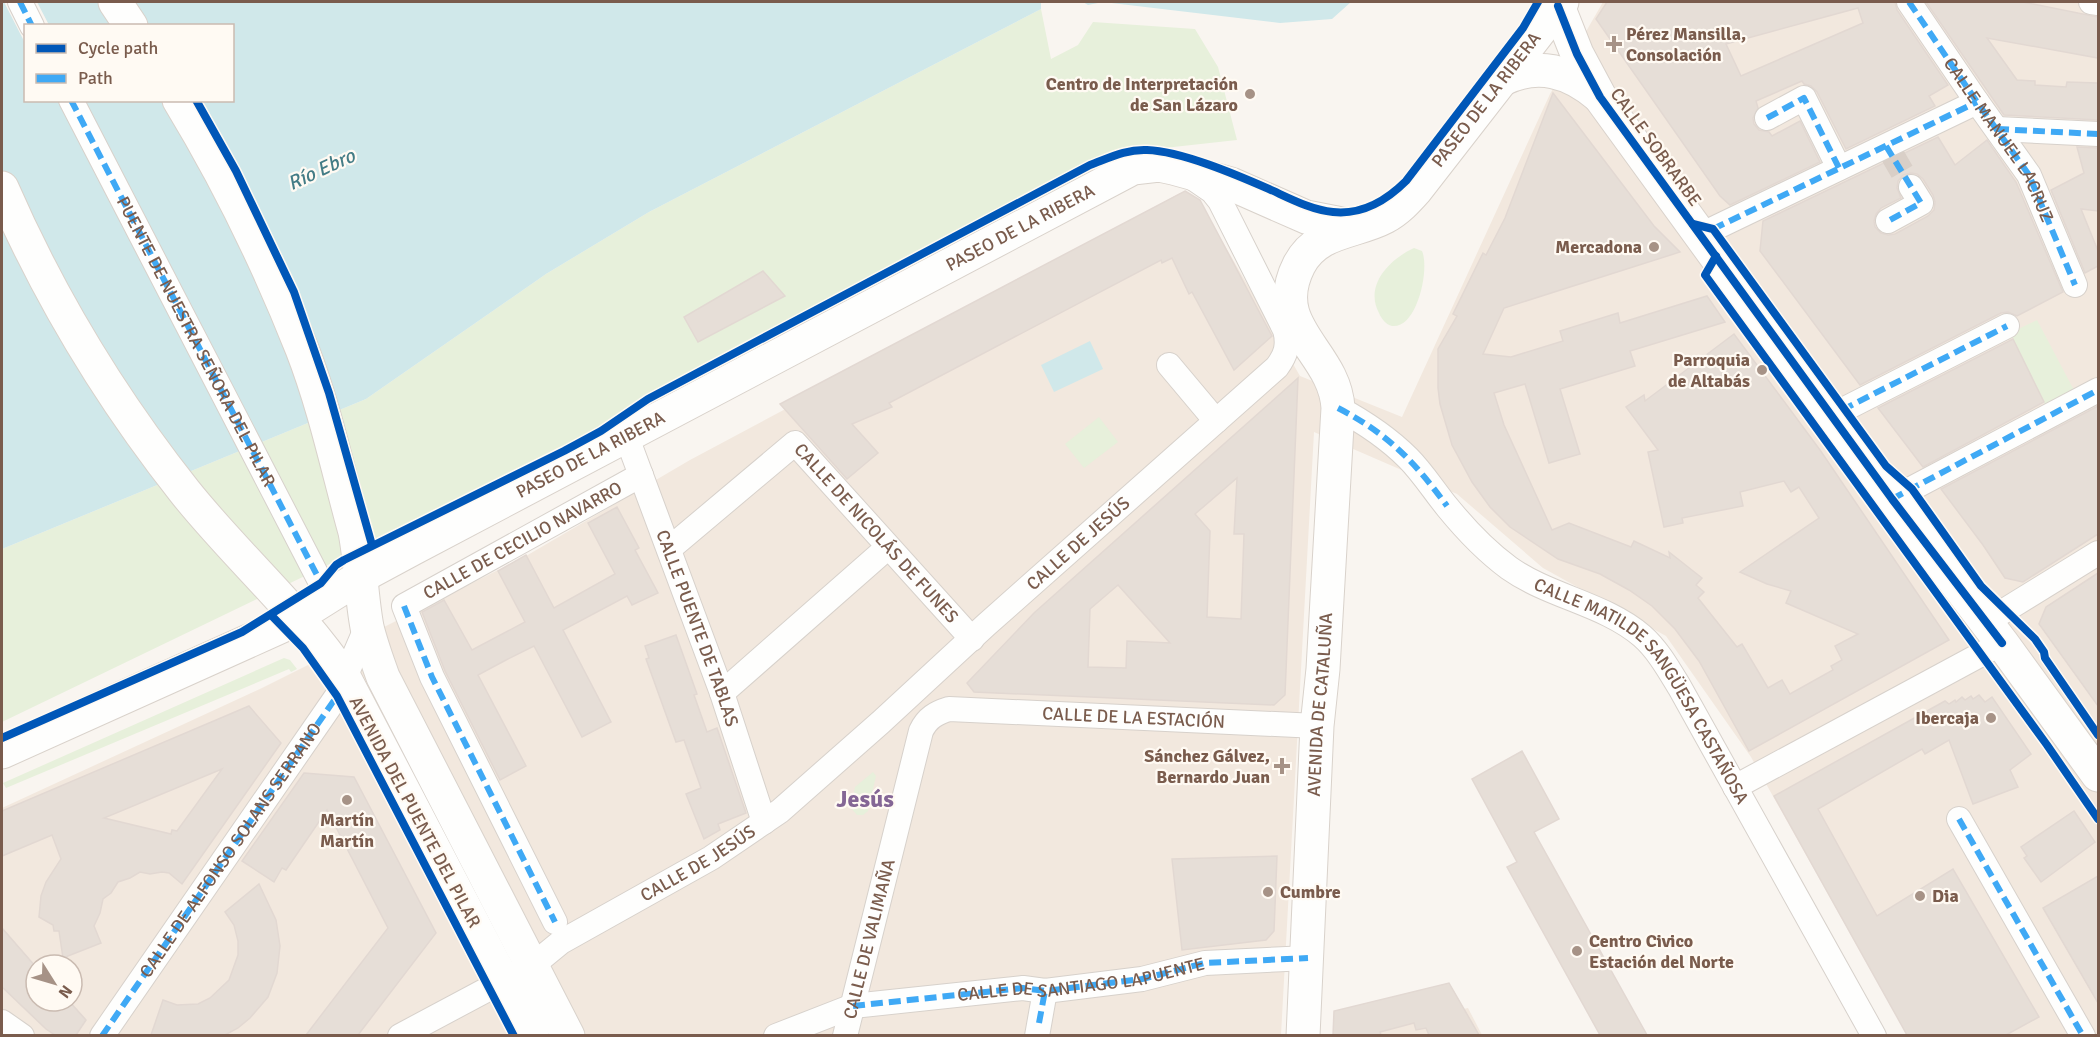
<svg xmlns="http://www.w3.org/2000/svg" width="2100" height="1037" viewBox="0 0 2100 1037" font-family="Signika,sans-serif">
  <rect width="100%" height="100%" fill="#f9f5f0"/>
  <g fill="#f2e8de" fill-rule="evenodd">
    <path d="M1603,2H2098V1035H1907L1751,757L1666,636L1543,568L1457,494L1314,432L1281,1035H2V808L262,688L526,556L690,460L911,342L1180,193L1198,199L1300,376L1402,417L1550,94ZM36,965H72V1001H36Z"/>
    <path d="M1468,1008L1482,1035L1332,1036Z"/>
  </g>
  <g fill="#e7f0db">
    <path d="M1041,9L1051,59L1078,45L1093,22L1195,29L1218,67L1237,140L1146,150L967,231L564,451L2,722V549L366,399L546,274L649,212Z"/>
    <path d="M1414,248L1422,251C1430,269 1417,329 1392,326C1386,325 1381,318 1379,313C1364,285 1390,259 1414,248Z"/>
    <path d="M2037,320L2076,394L2047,409L2010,333Z"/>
    <path d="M1099,417L1118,442L1084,468L1065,444Z"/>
    <path d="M284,658L290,660L297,669L291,672L289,669L6,788L3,783Z"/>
    <path d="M873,772L876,776L868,811L863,815H857L851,808L855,787Z"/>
  </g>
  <g fill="#d0e8ea" fill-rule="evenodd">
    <path d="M2,2H1041V9L649,212L546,274L366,399L2,549ZM26,26H232V100H26Z"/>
    <path d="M1083,2H1351L1332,19L1280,23L1103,2L1088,5Z"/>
    <path d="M1090,341L1103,369L1054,392L1041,365Z"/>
  </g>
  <path fill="#f9f5f0" d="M4,2H37L49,25L26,26L25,43Z"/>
  <g fill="#e6ded7" stroke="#e2d8d2" stroke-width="1.5" fill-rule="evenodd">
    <path d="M1607,2H1895L1897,10L1948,85L1929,96L1935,106L1846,149L1817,92L1811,86L1804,84L1802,81L1756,101L1758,108L1753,118L1754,124L1759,130L1769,132L1772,136L1800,121L1820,162L1730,205L1720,196L1596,19ZM1858,8L1863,23L1741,76L1726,44Z"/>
    <path d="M1926,2H2023L2098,17V58L1987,38L2017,80L2035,81V85L2066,87L2067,82L2098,83V120L2004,115Z"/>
    <path d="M1553,93L1654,226L1680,252L1504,308L1483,354L1511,357L1563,341L1560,331L1618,313L1620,323L1707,296L1725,322L1630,351L1635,366L1560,389L1580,454L1549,463L1525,384L1494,393L1504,425L1552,530L1569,523L1631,547L1634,541L1670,558L1669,552L1702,578L1696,585L1704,592L1698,598L1737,647L1742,644L1768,688L1782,680L1790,694L1833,670L1831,666L1842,660L1835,646L1858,634L1786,603L1791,591L1767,584L1740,572L1819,518L1799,487L1791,492L1784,481L1740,492L1743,506L1682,518L1683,523L1664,527L1648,452L1658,450L1626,407L1644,395L1645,401L1734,334L1820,450L1949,640L1749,751L1699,661L1675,629L1652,606L1629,590L1600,574L1558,559L1510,527L1490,507L1472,482L1452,445L1440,404L1438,388V349L1457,316L1453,314L1483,253L1486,255L1505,218Z"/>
    <path d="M1938,137L1955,165L1987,140L2016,182L2063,292L2017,316L2008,312L2001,313L1860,385L1760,251L1763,221ZM1911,173L1917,174L1923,179L1933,195L1935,202L1934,210L1928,216L1895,234L1888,235L1881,233L1875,227L1874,221L1876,214L1881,208L1901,198L1897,188L1898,181L1903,175Z"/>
    <path d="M2077,147L2098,148V211L2081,209L2098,251V266L2085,273L2051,190L2084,173Z"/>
    <path d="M1185,191L1200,200L1272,336L1234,370L1192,292L1189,294L1172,258L1162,263L1161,260L889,403L892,407L852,424L878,453L847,479L780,404Z"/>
    <path d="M763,271L785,296L698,342L684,317Z"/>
    <path d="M2013,339L2044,402L1923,467L1878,408Z"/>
    <path d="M1298,378L1285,695L1274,705L974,692L967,683L1034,613ZM1237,478L1234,534H1244L1241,619L1207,617L1210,531L1195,514ZM1118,585L1170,643L1127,641L1126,668L1088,667L1090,609Z"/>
    <path d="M2098,406V534L2023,582L2005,578L1983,545L1941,489Z"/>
    <path d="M617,507L639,548L635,550L658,593L632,605L627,596L563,630L611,722L582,737L534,646L506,660L478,675L526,766L500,780L445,671L422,612L444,600L472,650L525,622L498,571L526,555L554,608L615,574L588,523Z"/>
    <path d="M2098,573V706L2039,624L2046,607Z"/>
    <path d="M676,635L697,694L694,695L707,732L717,728L746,813L718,824L720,830L704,839L686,794L701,788L684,740L676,742L646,659L649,658L645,646Z"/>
    <path d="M1979,695L1985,702L1992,697L2031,754L2010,770L2018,787L1973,804L1949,740L1925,754L1922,749L1818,809L1877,916L1953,869L2039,1017L2006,1035H1907L1774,796L1945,701L1949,704L1955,700L1956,702L1962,697L1965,700L1971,696L1973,699Z"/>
    <path d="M249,706L281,743L182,884L169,873L162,872L150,874L140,872L130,878L118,882L111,893L103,899L100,913L94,926L101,943L63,958L59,931H54L53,925L39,917L41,896L46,882L61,859L52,835L2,856V811ZM222,769L177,831L172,830L171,834L104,818Z"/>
    <path d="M1522,751L1559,819L1534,832L1647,1035H1600L1507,867L1517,862L1472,779Z"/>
    <path d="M304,773L354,777L436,933L358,1035H306L388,928L327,810L286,870L282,868L274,882L242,861Z"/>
    <path d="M2074,811L2095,842L2041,882L2024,858L2027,856L2021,847Z"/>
    <path d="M1277,856L1274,931L1266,940L1182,950L1172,859Z"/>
    <path d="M2098,876V1003L2043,908Z"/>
    <path d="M259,884L276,920L280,946L277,973L268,997L250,1018L238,1028L225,1035H151L163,1000L177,1005L198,1004L210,998L229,980L238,955V941L234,925L225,912Z"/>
    <path d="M2,928L36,967V969L31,971L36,975V1001H69L86,1020L76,1035H55L46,1029L2,987Z"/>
    <path d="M1449,983L1479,1035H1429L1426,1028L1416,1030L1414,1023L1380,1032L1381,1035H1333L1334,1011Z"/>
  </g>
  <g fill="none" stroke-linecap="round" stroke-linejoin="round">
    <path stroke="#d9cfc7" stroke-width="24" stroke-dasharray="24 12" stroke-linecap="butt" d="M1890,151L1911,187"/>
    <g stroke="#d7d1cb" stroke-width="26">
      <g id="street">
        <path d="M20,2L32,26"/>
        <path id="s1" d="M1909,2L1977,102L2029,175L2075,285"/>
        <path d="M2091,2L2098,3"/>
        <path id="s2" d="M71,100L321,583"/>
        <path d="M1767,118L1804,98L1839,168"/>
        <path d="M1997,129L2098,134"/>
        <path d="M1888,221L1921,203L1911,187"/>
        <path d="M1713,229L1977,102"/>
        <path d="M1169,365L1216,421"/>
        <path id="s3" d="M1338,408C1364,422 1387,437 1408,458C1423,473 1434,491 1448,508C1466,530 1486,551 1509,568C1550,597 1605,604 1642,636C1658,650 1669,670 1680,688L1874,1036"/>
        <path d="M1831,416L2007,326"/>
        <path id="s4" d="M626,435L722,693L764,822"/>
        <path d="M1892,499L2098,390"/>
        <path id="s5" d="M669,549L795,443L972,639"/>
        <path d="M1986,622L2098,553"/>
        <path d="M722,693L887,548"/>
        <path d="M1735,787L2002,643"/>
        <path d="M1959,819L2083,1036"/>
        <path id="s6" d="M555,922L432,677L404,606L641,475"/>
        <path d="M2,1022L22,1036"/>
        <path id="s7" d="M102,1036L337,696L367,626"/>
        <path id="s8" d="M400,1036L533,965L561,942L711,858L780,811L881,722L986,625L1277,367C1286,355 1289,345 1285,330L1220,201L1212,191L1193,178"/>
        <path d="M776,1036L853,1006L1023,988L1045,991L1142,979L1205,963L1308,958"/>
        <path id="s9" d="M845,1036L921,731C927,718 936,713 949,709L1317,726"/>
        <path d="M1037,1036L1045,991"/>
      </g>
    </g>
    <g stroke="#d9d2cb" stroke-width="35">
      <g id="secondary">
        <path d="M115,2L131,26"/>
        <path d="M1558,6L1577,54L1600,97L1892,499L2002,643L2098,775"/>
        <path d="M1503,79C1538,62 1570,71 1599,96"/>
        <path d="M179,100C227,179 268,263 302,349C325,408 338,471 355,532C361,563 361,595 367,627C371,644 377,660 383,677L568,1036"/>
        <path d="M2,188C49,296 112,400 185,492C236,556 300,611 345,679L532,1036"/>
        <path id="s10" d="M2,752L282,626L360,577L412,549L1133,168L1159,165L1173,168L1231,184L1306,217L1357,227"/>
        <path id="s11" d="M1303,1036L1317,726L1323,669L1338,408C1335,351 1267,328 1299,265C1317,230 1355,233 1385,217C1398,210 1407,200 1416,190L1562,2"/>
      </g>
    </g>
    <use href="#street" stroke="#fefefd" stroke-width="24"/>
    <use href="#secondary" stroke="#fefefd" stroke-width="33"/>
    <g stroke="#3fa9f5" stroke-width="6" stroke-dasharray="12 6" stroke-linecap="butt">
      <path d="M20,2L32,26"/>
      <path d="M1909,2L1977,102L2029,175L2075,285"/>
      <path d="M71,100L321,583"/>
      <path d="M1767,118L1804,98L1839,168"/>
      <path d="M1997,129L2098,134"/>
      <path d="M1886,146L1921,203L1888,221"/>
      <path d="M1713,229L1977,102"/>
      <path d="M1338,408C1388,434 1414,461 1447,506"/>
      <path d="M1842,410L2007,326"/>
      <path d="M1892,499L2098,390"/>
      <path d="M404,606L432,677L555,922"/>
      <path d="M1959,819L2083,1036"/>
      <path id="s12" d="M853,1006L1023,988L1045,991L1142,979L1205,963L1308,958"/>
      <path d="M1039,1023L1045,991"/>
      <path d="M102,1036L337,696"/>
    </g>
    <g stroke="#fffaf3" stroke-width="11">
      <g id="cycleway">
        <path d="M1558,6L1577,54L1600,97L1892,499L2002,643"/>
        <path d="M196,100L236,171L294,292L329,393L372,545"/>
        <path d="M1693,224L1713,229L1886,466L1912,489L1981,586L2035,639L2044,652L2045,658L2098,735"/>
        <path d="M1716,256L1705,275L2047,745L2098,819"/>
        <path d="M271,615L303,648L337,696L514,1036"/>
        <path d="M2,738L242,632L321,583L336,565L344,560L564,451L601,431L648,399L1090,165C1109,158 1126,149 1147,150C1181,151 1237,175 1269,189C1289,198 1311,210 1333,212C1362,215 1387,200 1406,181L1523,28L1538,2"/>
      </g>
    </g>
    <use href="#cycleway" stroke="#0057b8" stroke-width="8"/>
  </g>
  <g fill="#a69286" stroke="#fffaf3" stroke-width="2">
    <path d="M1611 35h6v6h6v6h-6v6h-6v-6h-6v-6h6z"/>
    <circle cx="1250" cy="94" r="6"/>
    <circle cx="1654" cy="247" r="6"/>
    <circle cx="1762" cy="370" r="6"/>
    <circle cx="1991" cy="718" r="6"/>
    <path d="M1279 757h6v6h6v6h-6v6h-6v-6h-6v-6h6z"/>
    <circle cx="347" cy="800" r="6"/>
    <circle cx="1268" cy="892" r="6"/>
    <circle cx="1920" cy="896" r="6"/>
    <circle cx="1577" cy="951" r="6"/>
  </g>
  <g text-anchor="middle" stroke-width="4.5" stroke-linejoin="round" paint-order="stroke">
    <g font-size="18" font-weight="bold" fill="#7a5c4d" stroke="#fffaf3" text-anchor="end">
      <text x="1626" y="40" text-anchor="start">Pérez Mansilla,<tspan x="1626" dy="21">Consolación</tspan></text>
      <text x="1238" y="90">Centro de Interpretación<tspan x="1238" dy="21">de San Lázaro</tspan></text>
      <text x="1642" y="253">Mercadona</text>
      <text x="1750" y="366">Parroquia<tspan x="1750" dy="21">de Altabás</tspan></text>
      <text x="1979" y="724">Ibercaja</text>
      <text x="1270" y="762">Sánchez Gálvez,<tspan x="1270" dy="21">Bernardo Juan</tspan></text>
      <text x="347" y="826" text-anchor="middle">Martín<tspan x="347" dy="21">Martín</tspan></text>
      <text x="1280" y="898" text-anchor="start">Cumbre</text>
      <text x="1932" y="902" text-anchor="start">Dia</text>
      <text x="1589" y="947" text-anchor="start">Centro Civico<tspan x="1589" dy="21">Estación del Norte</tspan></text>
    </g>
    <g font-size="18" fill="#7a5c4d" stroke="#fffaf3">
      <text dy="6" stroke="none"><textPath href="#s11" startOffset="1042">PASEO DE LA RIBERA</textPath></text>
      <text dy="6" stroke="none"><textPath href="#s1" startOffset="165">CALLE MANUEL LACRUZ</textPath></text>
      <text transform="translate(1656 147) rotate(54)" y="6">CALLE SOBRARBE</text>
      <text dy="6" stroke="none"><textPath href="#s10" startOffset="1146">PASEO DE LA RIBERA</textPath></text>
      <text dy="6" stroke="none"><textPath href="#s2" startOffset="272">PUENTE DE NUESTRA SEÑORA DEL PILAR</textPath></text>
      <text dy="6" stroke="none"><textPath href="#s10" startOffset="660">PASEO DE LA RIBERA</textPath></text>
      <text dy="6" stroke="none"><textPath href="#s5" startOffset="286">CALLE DE NICOLÁS DE FUNES</textPath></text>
      <text dy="6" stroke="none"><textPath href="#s6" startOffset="486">CALLE DE CECILIO NAVARRO</textPath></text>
      <text dy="6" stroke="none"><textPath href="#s8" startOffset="843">CALLE DE JESÚS</textPath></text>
      <text dy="6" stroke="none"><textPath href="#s4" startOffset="206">CALLE PUENTE DE TABLAS</textPath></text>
      <text dy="6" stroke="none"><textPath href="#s3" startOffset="424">CALLE MATILDE SANGÜESA CASTAÑOSA</textPath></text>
      <text dy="6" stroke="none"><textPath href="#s11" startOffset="332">AVENIDA DE CATALUÑA</textPath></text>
      <text dy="6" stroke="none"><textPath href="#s9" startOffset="536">CALLE DE LA ESTACIÓN</textPath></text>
      <text transform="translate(415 812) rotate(62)" y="6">AVENIDA DEL PUENTE DEL PILAR</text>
      <text dy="6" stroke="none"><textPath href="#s7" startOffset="226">CALLE DE ALFONSO SOLANS SERRANO</textPath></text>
      <text dy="6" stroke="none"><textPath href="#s8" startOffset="345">CALLE DE JESÚS</textPath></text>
      <text dy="6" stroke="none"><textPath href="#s9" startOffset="100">CALLE DE VALIMAÑA</textPath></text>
      <text dy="6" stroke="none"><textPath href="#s12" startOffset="230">CALLE DE SANTIAGO LAPUENTE</textPath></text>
    </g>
    <g font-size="20" font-style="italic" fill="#437c86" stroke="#fffaf3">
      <text transform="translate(321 169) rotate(-25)" y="7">Río Ebro</text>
    </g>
    <g font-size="24" font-weight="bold" fill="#846695" stroke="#fffaf3">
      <text x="865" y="807">Jesús</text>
    </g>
  </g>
  <rect width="2100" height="1037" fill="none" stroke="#7a5c4d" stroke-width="6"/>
  <rect x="24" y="24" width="210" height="78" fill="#fffaf3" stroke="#cabbb1" stroke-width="1.5"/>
  <rect x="36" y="44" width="30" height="9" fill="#0057b8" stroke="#cabbb1" stroke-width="1.5"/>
  <text x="78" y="54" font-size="18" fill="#7a5c4d">Cycle path</text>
  <rect x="36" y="74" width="30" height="9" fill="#3fa9f5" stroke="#cabbb1" stroke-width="1.5"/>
  <text x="78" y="84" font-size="18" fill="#7a5c4d">Path</text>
  <g transform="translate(54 983) rotate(127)"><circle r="28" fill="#fffaf3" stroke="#cabbb1" stroke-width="1.5"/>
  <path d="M0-4.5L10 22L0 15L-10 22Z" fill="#a69286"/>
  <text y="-9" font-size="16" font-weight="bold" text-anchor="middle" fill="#7a5c4d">N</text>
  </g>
</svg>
